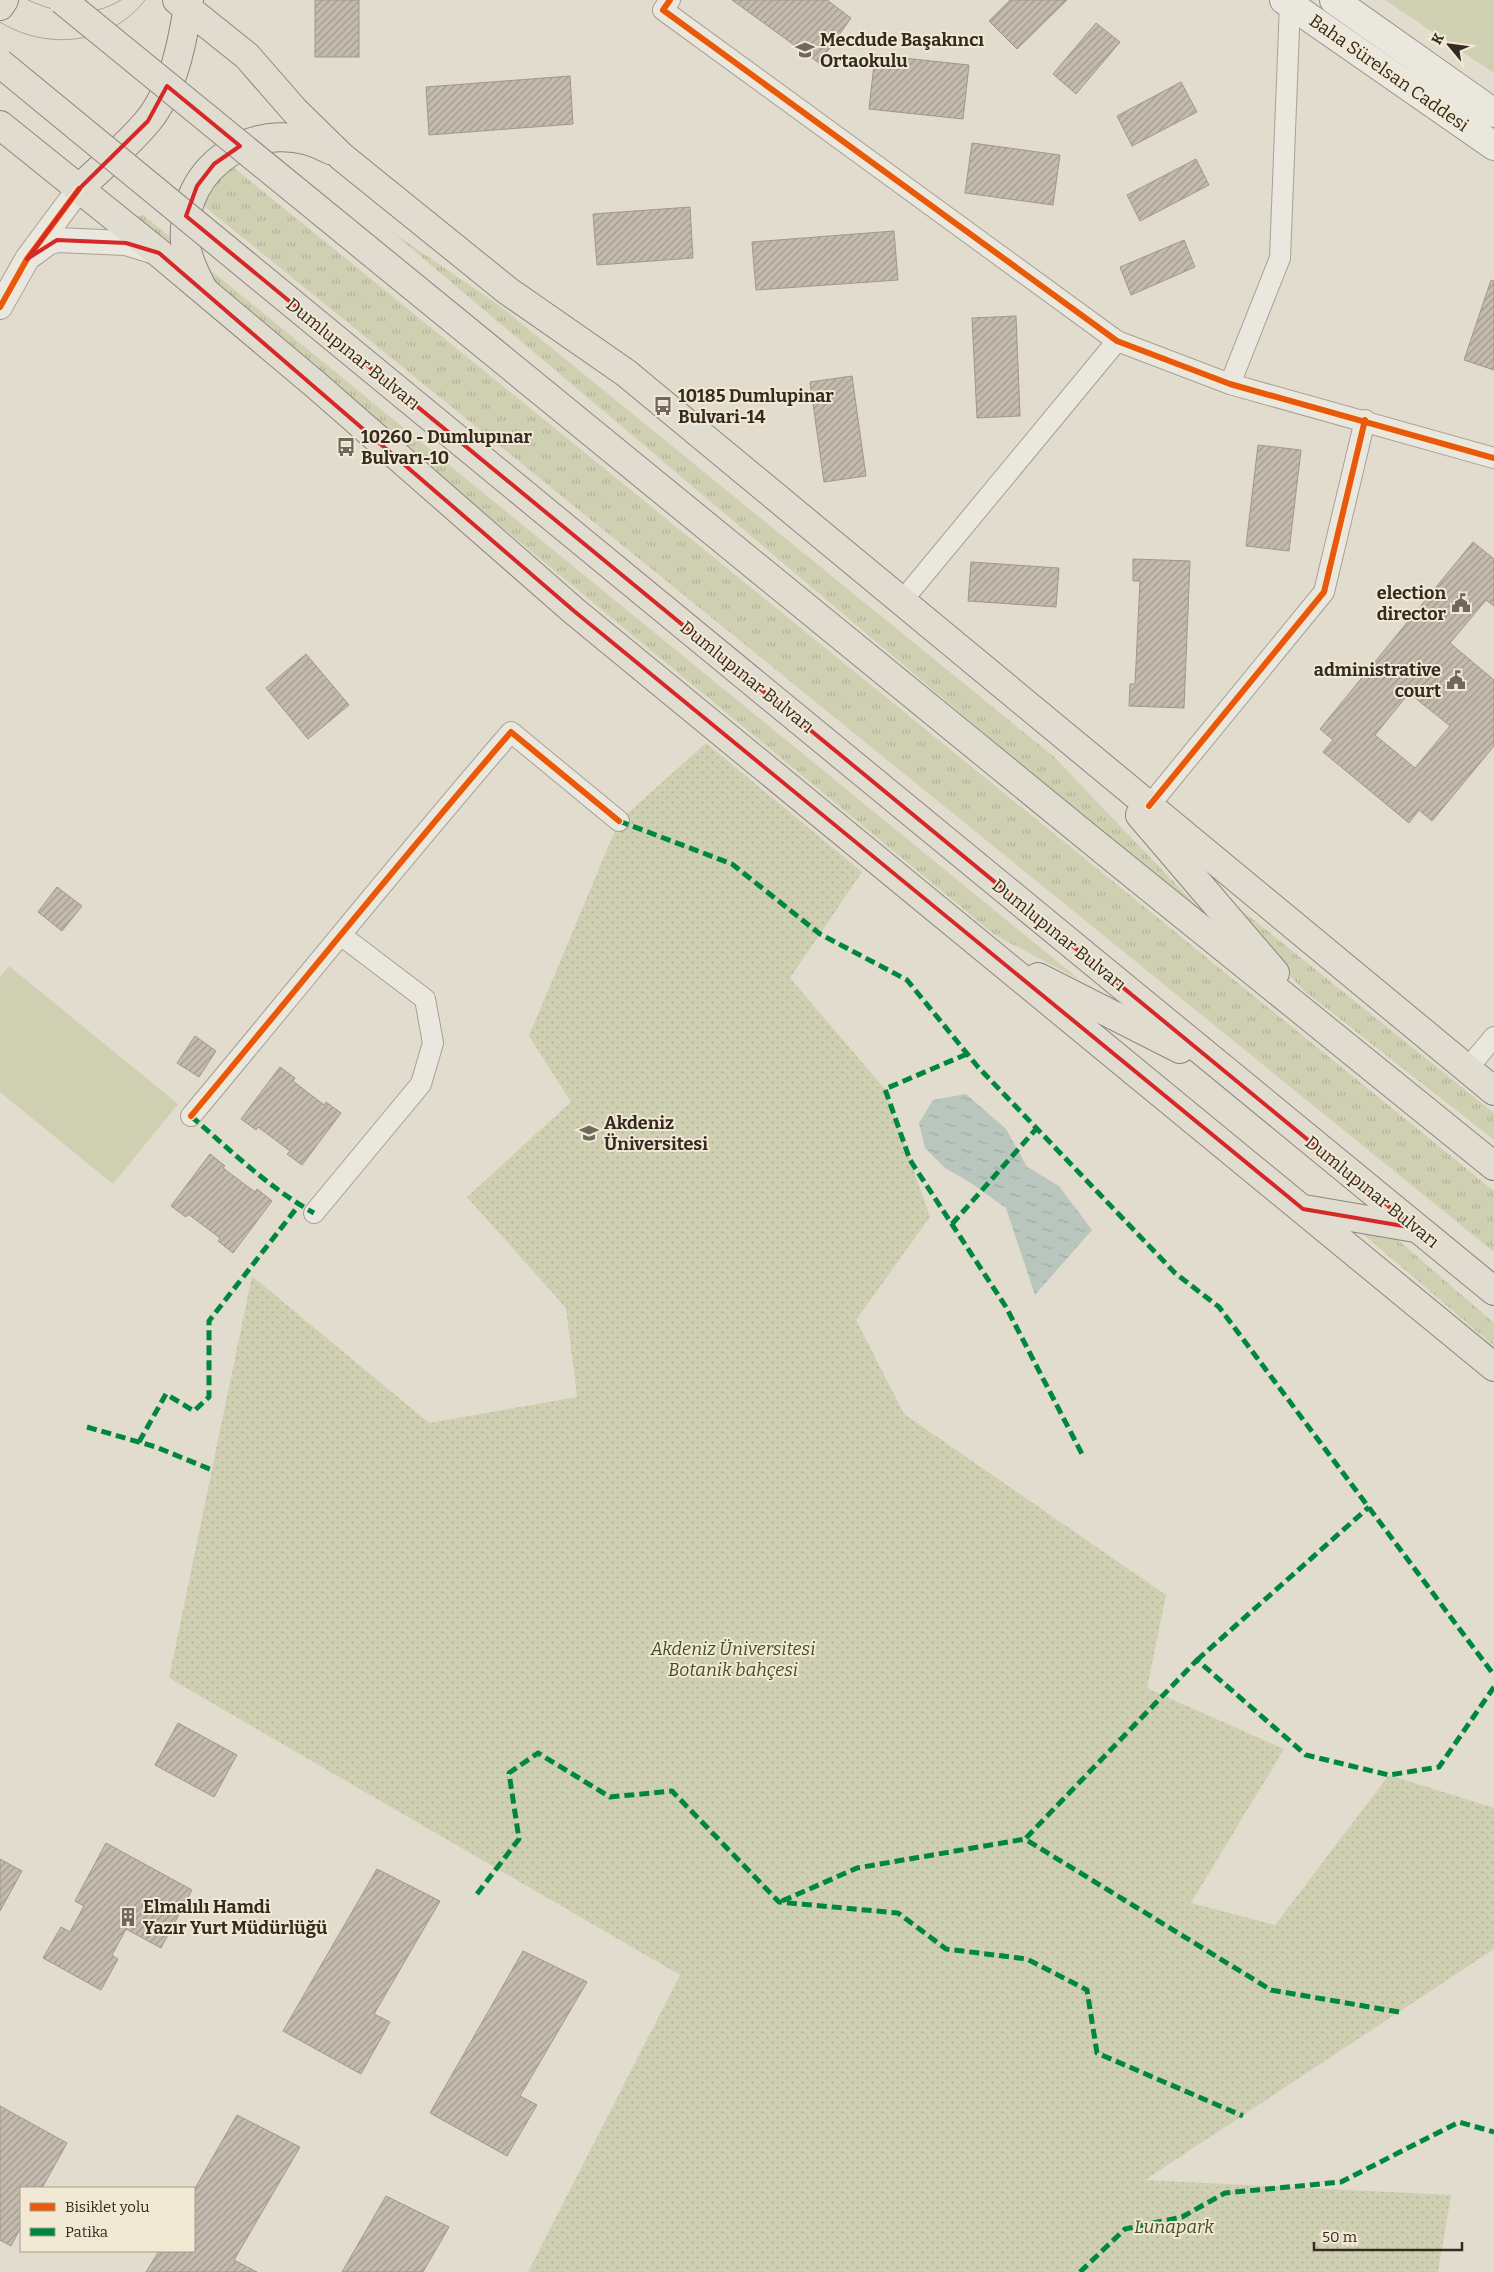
<svg xmlns="http://www.w3.org/2000/svg" width="1494" height="2272" viewBox="0 0 1494 2272" font-family="Bitter,serif">
  <defs>
    <pattern id="grass-tufts" width="24" height="20" patternUnits="userSpaceOnUse" patternTransform="scale(1.25)"><rect width="24" height="20" fill="#cfd0b2"/><path d="M3 7l-1-3M5 7V3M7 7l1-3M15 17l-1-3M17 17v-4M19 17l1-3" fill="none" stroke="#b2b399"/></pattern>
    <pattern id="park-dots" width="8" height="8" patternUnits="userSpaceOnUse" patternTransform="scale(1.25)"><rect width="8" height="8" fill="#cfd0b2"/><path d="M2 2h.1M6 6h.1" fill="none" stroke="#b2b399" stroke-width="1.8" stroke-linecap="round"/></pattern>
    <pattern id="water-ripples" width="26" height="14" patternUnits="userSpaceOnUse" patternTransform="scale(1.25)"><rect width="26" height="14" fill="#b8c6be"/><path d="M2 4q2-2 4 0t4 0M15 11q2-2 4 0t4 0" fill="none" stroke="#9faaa3"/></pattern>
    <pattern id="building-hatch" width="6" height="6" patternUnits="userSpaceOnUse" patternTransform="scale(1.25)"><rect width="6" height="6" fill="#c4bbae"/><path d="M-1 1l2-2M0 6l6-6M5 7l2-2" fill="none" stroke="#a0988d"/></pattern>
  </defs>
  <rect width="100%" height="100%" fill="#e1dccd"/>
  <g fill="url(#grass-tufts)">
    <path d="M227,162L1494,1191V1252L199,202Z"/>
    <path d="M143,215L1080,980L995,935L129,219Z"/>
    <path d="M392,232L500,306L1053,756L1217,927L991,739Z"/>
    <path d="M1209,884L1494,1113V1140L1302,989Z"/>
    <path d="M1362,1233L1398,1240L1494,1323V1346Z"/>
  </g>
  <path fill="url(#park-dots)" d="M706,743L862,872L790,978L885,1089L930,1217L856,1320L904,1414L1166,1595L1147,1688L1284,1749L1191,1903L1275,1925L1389,1775L1494,1808V1949L1145,2180L1451,2195L1438,2272H528L680,1975L169,1678L252,1276L429,1423L577,1397L566,1308L467,1197L571,1102L529,1036L619,821Z"/>
  <g fill="#cfd0b2">
    <path d="M1385,0H1494V73Z"/>
    <path d="M9,966L178,1104L113,1184L0,1092V977Z"/>
  </g>
  <path fill="url(#water-ripples)" d="M966,1094L1006,1129L1027,1167L1059,1186L1092,1230L1035,1295L1006,1208L971,1183L945,1168L925,1148L919,1123L933,1100Z"/>
  <g fill="url(#building-hatch)" stroke="#a1988d" fill-rule="evenodd">
    <rect x="315" y="0" width="44" height="57"/>
    <path d="M732,0H827L851,18L819,63Z"/>
    <path d="M1010,0H1067L1017,49L989,21Z"/>
    <path d="M1096,23L1120,42L1076,94L1053,74Z"/>
    <path d="M875,55L969,65L963,119L869,109Z"/>
    <path d="M570,76L573,124L429,135L426,87Z"/>
    <path d="M1181,82L1197,112L1132,146L1117,116Z"/>
    <path d="M972,143L1060,155L1053,205L965,193Z"/>
    <path d="M1196,159L1209,185L1140,221L1127,195Z"/>
    <path d="M690,207L693,258L597,265L593,214Z"/>
    <path d="M894,231L898,280L756,290L752,242Z"/>
    <path d="M1184,240L1195,267L1131,295L1120,267Z"/>
    <path d="M1491,280L1494,281V370L1464,360Z"/>
    <path d="M1016,316L1020,416L977,418L972,318Z"/>
    <path d="M852,376L866,476L824,482L810,382Z"/>
    <path d="M1258,445L1301,450L1289,551L1246,546Z"/>
    <path d="M1473,542L1494,559V606L1486,600L1450,643L1494,680V746L1432,821L1419,810L1409,823L1323,752L1333,740L1320,729ZM1409,693L1450,726L1415,768L1375,735Z"/>
    <path d="M1133,559L1190,561L1184,708L1129,706L1130,684H1135L1140,581H1133Z"/>
    <path d="M971,562L1059,568L1056,607L968,601Z"/>
    <path d="M306,654L349,705L308,739L266,688Z"/>
    <path d="M57,887L82,906L62,931L38,912Z"/>
    <path d="M195,1036L216,1051L199,1077L177,1063Z"/>
    <path d="M280,1067L295,1078L293,1081L324,1105L326,1102L341,1113L302,1165L287,1154L290,1151L258,1127L256,1130L241,1119Z"/>
    <path d="M210,1154L225,1166L223,1168L255,1192L257,1189L272,1201L233,1253L218,1241L220,1238L188,1214L186,1217L171,1206Z"/>
    <path d="M178,1723L237,1755L214,1797L155,1765Z"/>
    <path d="M106,1843L192,1890L161,1948L126,1929L112,1955L118,1959L101,1990L43,1958L61,1927L70,1932L84,1906L75,1901Z"/>
    <path d="M0,1859L22,1871L0,1911Z"/>
    <path d="M377,1869L440,1901L374,2014L390,2022L361,2074L283,2031Z"/>
    <path d="M523,1951L587,1982L520,2096L537,2105L507,2156L430,2113Z"/>
    <path d="M0,2106L67,2143L42,2188H21V2227L11,2246L0,2240Z"/>
    <path d="M237,2115L300,2147L234,2260L257,2272H146L159,2251H194V2190Z"/>
    <path d="M386,2196L449,2227L423,2272H342Z"/>
  </g>
  <g fill="none" stroke-linecap="round" stroke-linejoin="round">
    <g stroke="#a6a196" stroke-width="22">
      <g id="minor">
        <path d="M670,0L663,10L1117,341L1230,384L1494,458"/>
        <path d="M1230,384L1280,258L1290,4"/>
        <path d="M902,601L1117,341"/>
        <path d="M1149,806L1324,592L1365,420"/>
        <path d="M1467,1069L1494,1037"/>
        <path d="M191,1116C298,988 402,858 511,732L619,821"/>
        <path d="M314,1213L421,1084L433,1043L425,999L342,936"/>
      </g>
    </g>
    <g stroke="#a6a196" stroke-width="26">
      <g id="tertiary">
        <path d="M32,255L48,243L57,240L126,243L155,252"/>
        <path d="M0,307L27,259L79,189"/>
      </g>
    </g>
    <g stroke="#969086" stroke-width="30">
      <g id="secondary">
        <path d="M1284,0L1494,146"/>
        <path d="M1334,0L1494,113"/>
      </g>
    </g>
    <g stroke="#8c867d" stroke-width="30">
      <g id="primary">
        <path d="M177,0L247,56L295,111L342,157L508,291L626,373L1494,1091"/>
        <path d="M0,6L4,0"/>
        <path d="M0,125L159,253L316,385L574,611L1494,1367"/>
        <path d="M79,189C101,167 127,146 147,122C174,90 183,40 189,0"/>
        <path d="M202,287C194,272 187,257 185,241C179,163 264,112 330,150"/>
        <path d="M1140,815L1275,973"/>
        <path d="M1102,849L1494,1166"/>
        <path d="M1075,947L1494,1291"/>
        <path d="M1038,977L1180,1049"/>
        <path d="M1304,1209L1415,1228"/>
      </g>
    </g>
    <use href="#minor" stroke="#eae7de" stroke-width="20"/>
    <use href="#tertiary" stroke="#eae7de" stroke-width="24"/>
    <use href="#secondary" stroke="#eae7de" stroke-width="28"/>
    <use href="#primary" stroke="#e1dcd0" stroke-width="28"/>
    <g stroke="#aaa69e" stroke-width="1">
      <path d="M28,0C59,14 90,19 121,0"/>
      <path d="M0,22C46,51 111,45 145,0"/>
    </g>
    <g stroke="#8c867d" stroke-width="30" stroke-linecap="butt">
      <g id="primary-bridge">
        <path d="M62,0L1102,849"/>
        <path d="M0,63L1075,947"/>
      </g>
    </g>
    <use href="#primary-bridge" stroke="#e1dcd0" stroke-width="28"/>
    <g stroke="#00873e" stroke-width="5" stroke-dasharray="10 5" stroke-linecap="butt">
      <path d="M619,821L732,864L820,934L907,980L978,1067L1175,1273L1219,1307L1494,1675"/>
      <path d="M967,1054L885,1089L910,1160L1006,1307L1082,1454"/>
      <path d="M191,1116C230,1150 269,1188 314,1213"/>
      <path d="M952,1224L1037,1128"/>
      <path d="M87,1427L156,1447L212,1470"/>
      <path d="M139,1442L166,1394L194,1411L209,1397V1321L299,1205"/>
      <path d="M1197,1660L1369,1507"/>
      <path d="M477,1894L519,1839L509,1773L538,1753L610,1797L672,1791L779,1902L898,1913L946,1949L1027,1959L1087,1990L1097,2053L1243,2116"/>
      <path d="M782,1901L857,1868L1025,1839"/>
      <path d="M1399,2012L1271,1990L1025,1839L1197,1660L1306,1755L1389,1775L1439,1767L1494,1687"/>
      <path d="M1080,2272L1125,2229L1182,2217L1225,2193L1341,2182L1459,2122L1494,2132"/>
    </g>
    <g stroke="#f1e9d4" stroke-width="9">
      <g id="cycleway">
        <path d="M670,0L663,10L1117,341L1230,384L1494,458"/>
        <path d="M0,307L27,259L79,189"/>
        <path d="M1149,806L1324,592L1365,420"/>
        <path d="M191,1116C298,988 402,858 511,732L619,821"/>
      </g>
    </g>
    <use href="#cycleway" stroke="#e8590c" stroke-width="6"/>
  </g>
  <path fill="none" stroke="#d62828" stroke-width="4" stroke-linejoin="round" d="M167,86L240,146L214,164L197,186L186,216L1415,1228L1303,1209L574,611L159,253L126,243L57,240L27,259L79,189L148,121Z"/>
  <defs>
    <g id="school-bare" transform="scale(1.5)"><path d="M0-5L7-2L0 1L-7-2ZM-4 1L0 2.5L4 1V4Q0 6-4 4Z" fill="#71685d" stroke="#f1e9d4" stroke-width="2.5" paint-order="stroke"/></g>
    <g id="bus-bare" transform="scale(1.5)"><path d="M-5-6H5V4H4V6H2V4H-2V6H-4V4H-5ZM-3.5-4V0h7V-4ZM-3.5 1.2v1.5H-2V1.2ZM2 1.2v1.5H3.5V1.2Z" fill="#71685d" stroke="#f1e9d4" stroke-width="2.5" paint-order="stroke"/></g>
    <g id="civic-bare" transform="scale(1.5)"><path d="M-.6-6.5H3V-4.5H.6V-3L4-1V1h2V6H-6V1h2V-1L-.6-3ZM-1.2 2.5V6h2.4V2.5Z" fill="#71685d" stroke="#f1e9d4" stroke-width="2.5" paint-order="stroke"/></g>
    <g id="university-bare" transform="scale(1.5)"><path d="M0-5L7-2L0 1L-7-2ZM-4 1L0 2.5L4 1V4Q0 6-4 4Z" fill="#71685d" stroke="#f1e9d4" stroke-width="2.5" paint-order="stroke"/></g>
    <g id="building-bare" transform="scale(1.5)"><path d="M-4-6H4V6H1V3H-1V6H-4ZM-2.5-4.3h1.7v1.8h-1.7ZM.8-4.3h1.7v1.8H.8ZM-2.5-1h1.7V.8h-1.7ZM.8-1h1.7V.8H.8Z" fill="#71685d" stroke="#f1e9d4" stroke-width="2.5" paint-order="stroke"/></g>
  </defs>
  <g fill-rule="evenodd">
    <use href="#school-bare" x="805" y="50"/>
    <use href="#bus-bare" x="663" y="406"/>
    <use href="#bus-bare" x="346" y="447"/>
    <use href="#civic-bare" x="1461" y="603"/>
    <use href="#civic-bare" x="1456" y="680"/>
    <use href="#university-bare" x="589" y="1133"/>
    <use href="#building-bare" x="128" y="1917"/>
  </g>
  <g text-anchor="middle" stroke-width="4" stroke-linejoin="round" paint-order="stroke">
    <g font-size="18" font-weight="bold" fill="#342a20" stroke="#f1e9d4" text-anchor="start">
      <text x="820" y="46">Mecdude Başakıncı<tspan x="820" dy="21">Ortaokulu</tspan></text>
      <text x="678" y="402">10185 Dumlupinar<tspan x="678" dy="21">Bulvari-14</tspan></text>
      <text x="361" y="443">10260 - Dumlupınar<tspan x="361" dy="21">Bulvarı-10</tspan></text>
      <text x="1446" y="599" text-anchor="end">election<tspan x="1446" dy="21">director</tspan></text>
      <text x="1441" y="676" text-anchor="end">administrative<tspan x="1441" dy="21">court</tspan></text>
      <text x="604" y="1129">Akdeniz<tspan x="604" dy="21">Üniversitesi</tspan></text>
      <text x="143" y="1913">Elmalılı Hamdi<tspan x="143" dy="21">Yazır Yurt Müdürlüğü</tspan></text>
    </g>
    <g font-size="18" fill="#342a20" stroke="#f1e9d4">
      <text transform="translate(1389 73) rotate(35)" y="6">Baha Sürelsan Caddesi</text>
      <text transform="translate(353 354) rotate(39)" y="6">Dumlupınar Bulvarı</text>
      <text transform="translate(747 677) rotate(39)" y="6">Dumlupınar Bulvarı</text>
      <text transform="translate(1059 935) rotate(39)" y="6">Dumlupınar Bulvarı</text>
      <text transform="translate(1372 1192) rotate(39)" y="6">Dumlupınar Bulvarı</text>
    </g>
    <g font-size="18" font-style="italic" fill="#444e28" stroke="#f1e9d4">
      <text x="733" y="1655">Akdeniz Üniversitesi<tspan x="733" dy="21">Botanik bahçesi</tspan></text>
      <text x="1174" y="2233">Lunapark</text>
    </g>
  </g>
  <rect x="20" y="2187" width="175" height="65" fill="#f1e9d4" stroke="#a59d8c"/>
  <rect x="30" y="2203" width="25" height="8" fill="#e8590c" stroke="#a59d8c"/>
  <text x="65" y="2212" font-size="15" fill="#342a20">Bisiklet yolu</text>
  <rect x="30" y="2228" width="25" height="8" fill="#00873e" stroke="#a59d8c"/>
  <text x="65" y="2237" font-size="15" fill="#342a20">Patika</text>
  <g transform="translate(1449 45) rotate(299)" stroke="#f1e9d4" stroke-width="4" paint-order="stroke">
  <path d="M0-4L9 19L0 12L-9 19Z" fill="#342a20"/>
  <text y="-8" font-size="14" font-weight="bold" text-anchor="middle" fill="#342a20">K</text>
  </g>
  <path d="M1314 2242v8h148v-8" fill="none" stroke="#342a20" stroke-width="2.5"/>
  <text x="1322" y="2242" font-size="15" fill="#342a20" stroke="#f1e9d4" stroke-width="4" paint-order="stroke">50 m</text>
</svg>
